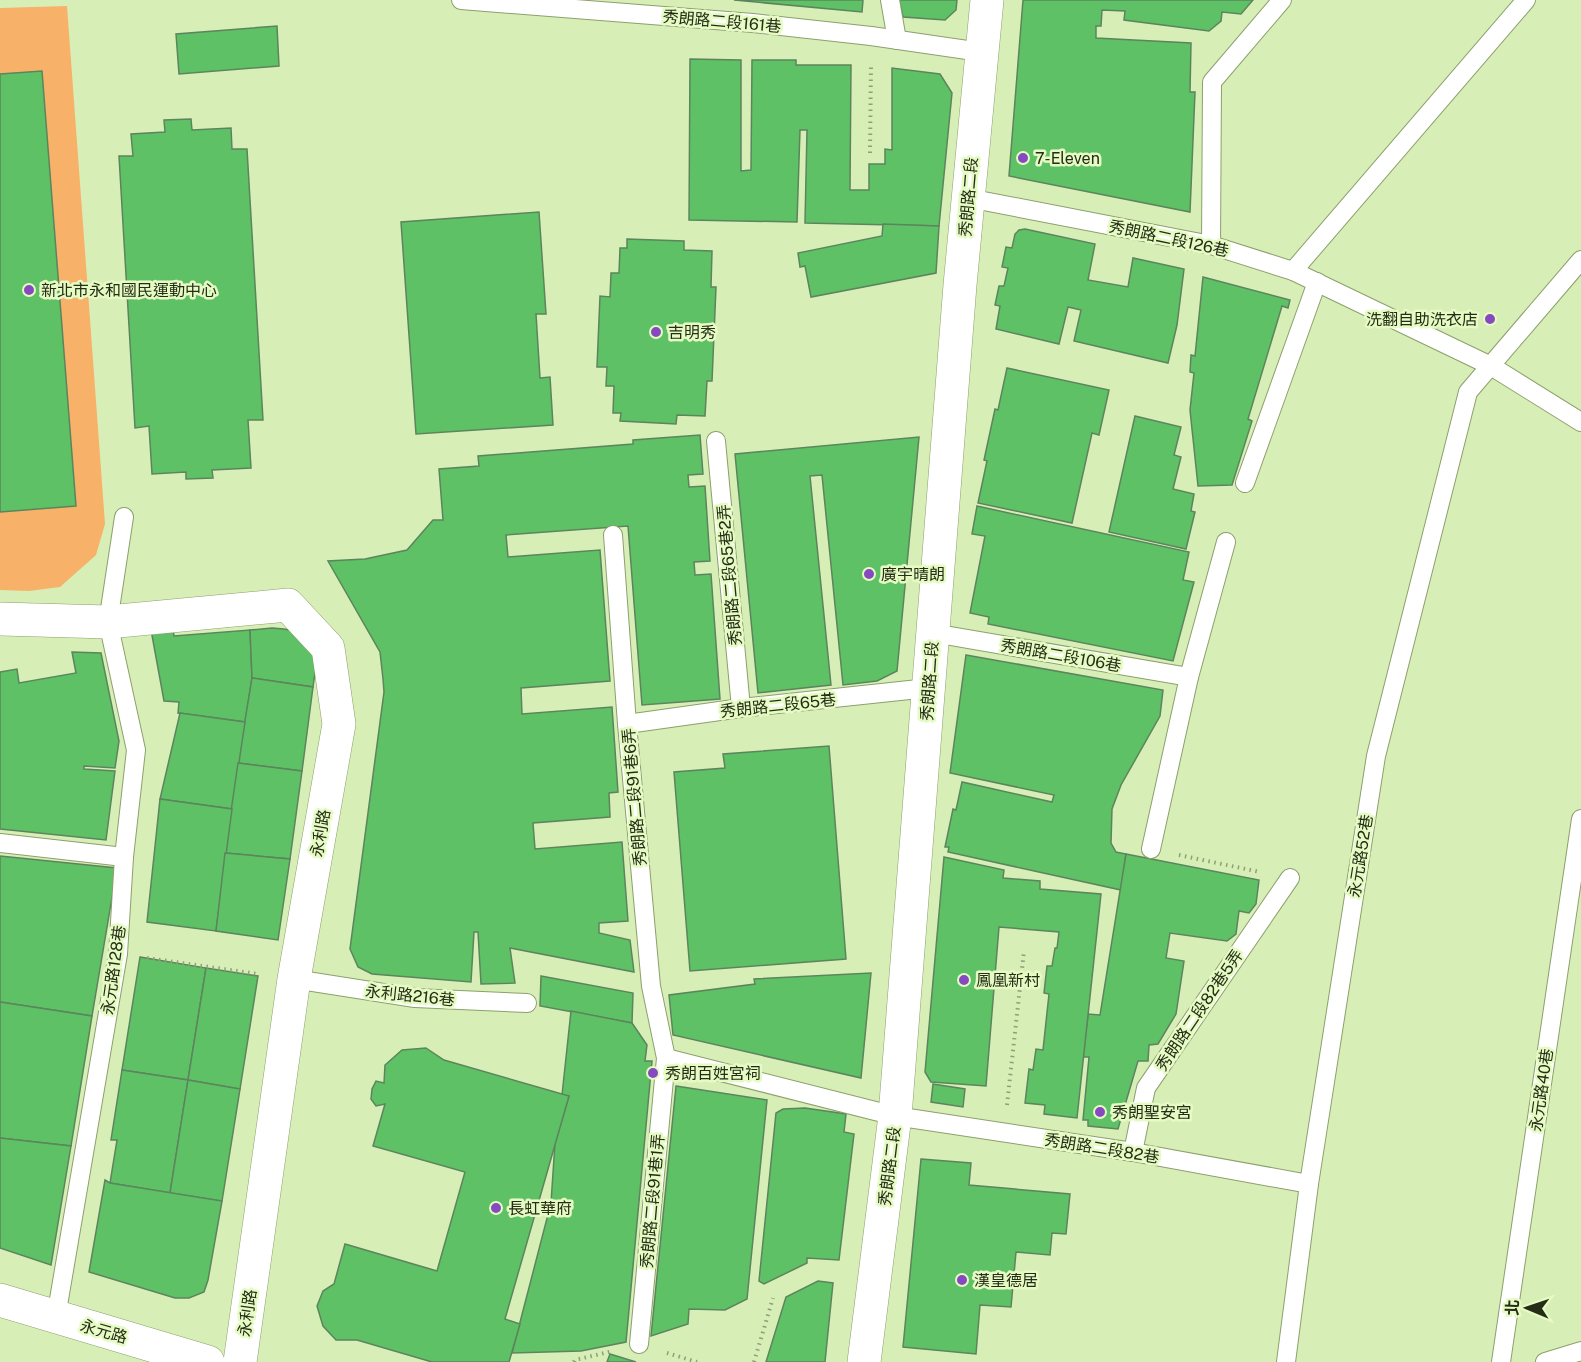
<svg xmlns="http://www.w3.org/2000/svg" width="1581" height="1362" viewBox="0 0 1581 1362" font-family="'Public Sans','Noto Sans TC',sans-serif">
  <rect width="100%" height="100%" fill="#d8eeb7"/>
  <path fill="#f8b168" d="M67,6L105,524L96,555L60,587L29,591L0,590V8Z"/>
  <g fill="#5ec166" stroke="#5c855d" stroke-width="1.5">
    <path d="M734,0H863L862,12Z"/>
    <path d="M899,0H957L956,10L945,20L903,17Z"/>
    <path d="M1023,0H1253L1241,14L1222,12L1221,21L1209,31L1124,20L1125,11L1102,10L1101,26H1096V38L1191,43L1190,92H1195L1190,212L1009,176Z"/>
    <path d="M277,26L279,66L179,74L176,34Z"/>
    <path d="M690,59L741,60V171L751,170L752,60H796V65H851L850,190H869V164H885V149L892,150V68L940,74L952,93L939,226L805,223L807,130H800L797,222L689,220Z"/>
    <path d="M42,71L76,506L0,512V74Z"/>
    <path d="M191,119L192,130L231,128L232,149H247L263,420H248L251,468L212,470L213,478L186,479V472L152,474L149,426L135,428L119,156H133L131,134L165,132L164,120Z"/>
    <path d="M539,212L546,314H536L540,378L550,377L553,425L416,434L401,222Z"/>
    <path d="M883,224L939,226L936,273L811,297L805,266L800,267L798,253L882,236Z"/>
    <path d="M1025,229L1095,244L1088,280L1128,287L1133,258L1184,269L1177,325L1168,363L1074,341L1081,310L1068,307L1059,344L996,329L1000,306L995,305L999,286H1004L1008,268L1002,267L1006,247L1012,248L1015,234L1019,230Z"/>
    <path d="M627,239L684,241V250L712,251L711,287H716L712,381H707L705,416L677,415L676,424L620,421L621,413H613L614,386H606L607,367H597L600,296L610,297L611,273H619L620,248H627Z"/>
    <path d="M1203,277L1290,300L1288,308L1282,306L1248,419L1252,421L1232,485L1198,486L1190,410L1194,373L1190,372L1191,355L1195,356Z"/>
    <path d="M1007,368L1109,390L1099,435L1092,433L1072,523L978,503L987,461L984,460L995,409L998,410Z"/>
    <path d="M1135,416L1181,427L1174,455L1181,457L1173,489L1194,494L1191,511L1195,512L1186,549L1109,532Z"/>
    <path d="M700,435L703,474L688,475L689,487L705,486L710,561L694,562L695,575L711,574L720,699L642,705L628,526L506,535L508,557L600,550L610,681L521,688L522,714L612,707L618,792L609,793L610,817L533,823L535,849L622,842L628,921L599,923V933L630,940L634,972L510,948L515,983L481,984L478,932H474L471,982L372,974L358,967L350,949L384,692L383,679L380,652L328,561L365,559L407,550L433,520H443L439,469L479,466L478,456L633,444V440Z"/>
    <path d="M919,437L897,671L877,681L843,685L822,475L810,476L831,685L758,693L735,454Z"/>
    <path d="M977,506L1189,552L1183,580L1194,582L1173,661L988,624L989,617L970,613L985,536L972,534Z"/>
    <path d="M173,628L174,636L250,630L252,678L245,722L178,713L179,702L164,701L151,630Z"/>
    <path d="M272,628L284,629L301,632L317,659L313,687L252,678L250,630Z"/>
    <path d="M72,652L101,653L119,741L115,768L84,766V769L115,771L106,840L0,829V672L17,669L19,683L76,673Z"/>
    <path d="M966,655L1163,690L1160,716L1121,785L1112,809L1111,843L1116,852L1126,854L1121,890L948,852L949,847H945L953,809L956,810L962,782L1052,802L1054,795L950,773Z"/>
    <path d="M252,678L313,687L302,771L238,763Z"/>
    <path d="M180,713L245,722L232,809L160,799Z"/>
    <path d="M829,746L846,959L690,971L674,772L725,768L723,754Z"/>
    <path d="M238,763L302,771L290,859L225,853Z"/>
    <path d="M160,799L232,809L216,931L147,922Z"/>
    <path d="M225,853L290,859L278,940L216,931Z"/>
    <path d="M1126,854L1259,880L1256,904L1249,913L1239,911L1236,934L1227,941L1170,933L1166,958L1184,961L1176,1014L1158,1044L1149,1045L1148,1061H1138L1118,1129L1088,1126V1120H1083L1089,1057H1083L1088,1014L1100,1015Z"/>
    <path d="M0,856L117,868L92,1016L0,1002Z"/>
    <path d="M944,857L1004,870L1003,878L1040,881V889L1101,894L1077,1118L1044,1114L1045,1105L1025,1103L1029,1069L1033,1070L1036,1049L1043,1050L1049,994L1044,993L1047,966H1052L1055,948H1057L1059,932L999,927L986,1086L931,1082L925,1072Z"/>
    <path d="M140,957L206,968L188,1080L122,1070Z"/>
    <path d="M206,968L258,976L240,1089L188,1080Z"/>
    <path d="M871,973L861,1078L673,1035L669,995L755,984L754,979Z"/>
    <path d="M541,976L633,993L632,1023L540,1006Z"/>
    <path d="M0,1002L92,1016L71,1146L0,1138Z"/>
    <path d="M571,1011L632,1023L647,1045L645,1061H652L626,1342L581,1351L512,1353L551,1203L555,1143L569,1096L562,1095Z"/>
    <path d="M426,1048L444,1060L569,1096L505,1319L520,1324L509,1362H432L357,1340H336L323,1326L317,1306L323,1291L334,1284L345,1244L437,1271L465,1172L373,1146L385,1104L376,1106L371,1099L372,1089L376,1081L384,1083L385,1065L402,1050Z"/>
    <path d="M122,1070L188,1080L170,1193L110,1183L117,1140H111Z"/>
    <path d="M188,1080L240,1089L222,1201L170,1193Z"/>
    <path d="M933,1084L965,1089L963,1107L931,1102Z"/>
    <path d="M676,1086L767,1100L747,1299L725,1310L689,1309L688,1324L651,1336Z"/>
    <path d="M805,1108L846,1114L844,1132L854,1134L839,1260L807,1258V1263L764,1284L759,1281L776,1113L783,1109Z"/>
    <path d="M0,1138L71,1146L51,1265L0,1248Z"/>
    <path d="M921,1159L971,1163L969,1185L1070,1194L1066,1234L1052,1233L1050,1255L1016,1252L1011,1307L980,1305L976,1354L903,1347Z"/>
    <path d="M105,1180L110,1183L222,1201L208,1280L204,1292L189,1298H175L89,1272Z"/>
    <path d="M818,1281L833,1283L825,1362H766L786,1297Z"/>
    <path d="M610,1354L636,1362H607Z"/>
  </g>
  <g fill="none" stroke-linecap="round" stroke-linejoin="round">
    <g stroke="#8ca06c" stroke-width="20">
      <g id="service">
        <path d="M461,0L753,23L871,36L981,52"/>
        <path d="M890,0L897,40"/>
        <path d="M968,198L1211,245L1293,271L1491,366L1581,422"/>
        <path d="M1211,245L1212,82L1282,0"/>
        <path d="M1293,271L1526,0"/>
        <path d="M716,441L741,708"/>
        <path d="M1245,483L1317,282"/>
        <path d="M613,535L627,724L651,986L666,1058L639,1344"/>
        <path d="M933,633L1189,677"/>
        <path d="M627,724L741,708L928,688"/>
        <path d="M0,843L124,857"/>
        <path d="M1151,849L1189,677L1226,542"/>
        <path d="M294,979L415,998L527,1003"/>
        <path d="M666,1058L895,1116L1133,1152L1309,1184"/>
        <path d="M1133,1152L1146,1088L1290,878"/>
        <path d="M56,1317L118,954L124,857L136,750L108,622L124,517"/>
        <path d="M1286,1362L1309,1184L1376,756L1468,392L1581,260"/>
        <path d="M1501,1362L1581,819"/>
        <path d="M1545,1362L1581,1351"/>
      </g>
    </g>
    <g stroke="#8ca06c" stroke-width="34">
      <g id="minor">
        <path d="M0,619L108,622L288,605L328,648L339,724L294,979L240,1362"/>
        <path d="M864,1362L895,1116L960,285L987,0"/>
      </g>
    </g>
    <g stroke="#8ca06c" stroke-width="34">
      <path id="tertiary" d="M0,1300L208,1362"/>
    </g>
    <g stroke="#8fa076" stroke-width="4" stroke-dasharray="1.5 4.5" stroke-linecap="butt">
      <path d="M870,153L871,64"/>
      <path d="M1179,855L1260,872"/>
      <path d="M147,958L258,974"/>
      <path d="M1007,1105L1024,951"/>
      <path d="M667,1353L697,1362"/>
      <path d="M574,1362L575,1360L613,1351"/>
      <path d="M754,1362L773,1298"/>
    </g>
    <use href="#service" stroke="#fff" stroke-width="18"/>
    <use href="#minor" stroke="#fff" stroke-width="33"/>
    <use href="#tertiary" stroke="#fff" stroke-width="33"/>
  </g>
  <g fill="#8749bf" stroke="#e5fbc3" stroke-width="2">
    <circle cx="1023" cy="158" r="6"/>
    <circle cx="29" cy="290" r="6"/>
    <circle cx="1490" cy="319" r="6"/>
    <circle cx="656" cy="332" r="6"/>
    <circle cx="869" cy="574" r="6"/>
    <circle cx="964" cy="980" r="6"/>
    <circle cx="653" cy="1073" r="6"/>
    <circle cx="1100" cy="1112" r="6"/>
    <circle cx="496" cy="1208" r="6"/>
    <circle cx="962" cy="1280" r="6"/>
  </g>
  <g text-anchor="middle" stroke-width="5" stroke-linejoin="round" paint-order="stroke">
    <g font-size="16" fill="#252d17" stroke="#e5fbc3">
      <text transform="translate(722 21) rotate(5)" y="6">秀朗路二段161巷</text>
      <text transform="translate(968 197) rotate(-85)" y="6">秀朗路二段</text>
      <text transform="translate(1169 238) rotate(12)" y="6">秀朗路二段126巷</text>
      <text transform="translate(729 575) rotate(-95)" y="6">秀朗路二段65巷2弄</text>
      <text transform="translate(1061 655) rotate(10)" y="6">秀朗路二段106巷</text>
      <text transform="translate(929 681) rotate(-86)" y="6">秀朗路二段</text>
      <text transform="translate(778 705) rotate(-6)" y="6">秀朗路二段65巷</text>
      <text transform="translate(634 797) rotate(-95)" y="6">秀朗路二段91巷6弄</text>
      <text transform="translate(320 833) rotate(-80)" y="6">永利路</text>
      <text transform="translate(1360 856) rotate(-81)" y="6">永元路52巷</text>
      <text transform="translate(113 970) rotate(-82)" y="6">永元路128巷</text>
      <text transform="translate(410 995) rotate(6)" y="6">永利路216巷</text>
      <text transform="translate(1199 1010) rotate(-56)" y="6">秀朗路二段82巷5弄</text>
      <text transform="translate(1541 1090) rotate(-82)" y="6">永元路40巷</text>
      <text transform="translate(1102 1148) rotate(9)" y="6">秀朗路二段82巷</text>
      <text transform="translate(889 1166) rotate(-83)" y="6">秀朗路二段</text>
      <text transform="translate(652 1201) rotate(-85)" y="6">秀朗路二段91巷1弄</text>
      <text transform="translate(247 1313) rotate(-82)" y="6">永利路</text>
      <text transform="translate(104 1331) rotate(16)" y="6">永元路</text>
    </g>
    <g font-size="16" fill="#252d17" stroke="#e5fbc3" text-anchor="start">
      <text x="1035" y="164">7-Eleven</text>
      <text x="41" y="296">新北市永和國民運動中心</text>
      <text x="1478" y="325" text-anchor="end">洗翻自助洗衣店</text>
      <text x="668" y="338">吉明秀</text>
      <text x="881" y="580">廣宇晴朗</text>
      <text x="976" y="986">鳳凰新村</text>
      <text x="665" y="1079">秀朗百姓宮祠</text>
      <text x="1112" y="1118">秀朗聖安宮</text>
      <text x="508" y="1214">長虹華府</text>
      <text x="974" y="1286">漢皇德居</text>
    </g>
  </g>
  <g transform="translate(1527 1308) rotate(272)" stroke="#e5fbc3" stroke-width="4.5" paint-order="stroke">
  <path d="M0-4.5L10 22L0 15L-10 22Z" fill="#252d17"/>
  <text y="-9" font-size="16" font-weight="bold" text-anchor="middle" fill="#252d17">北</text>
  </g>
</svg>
